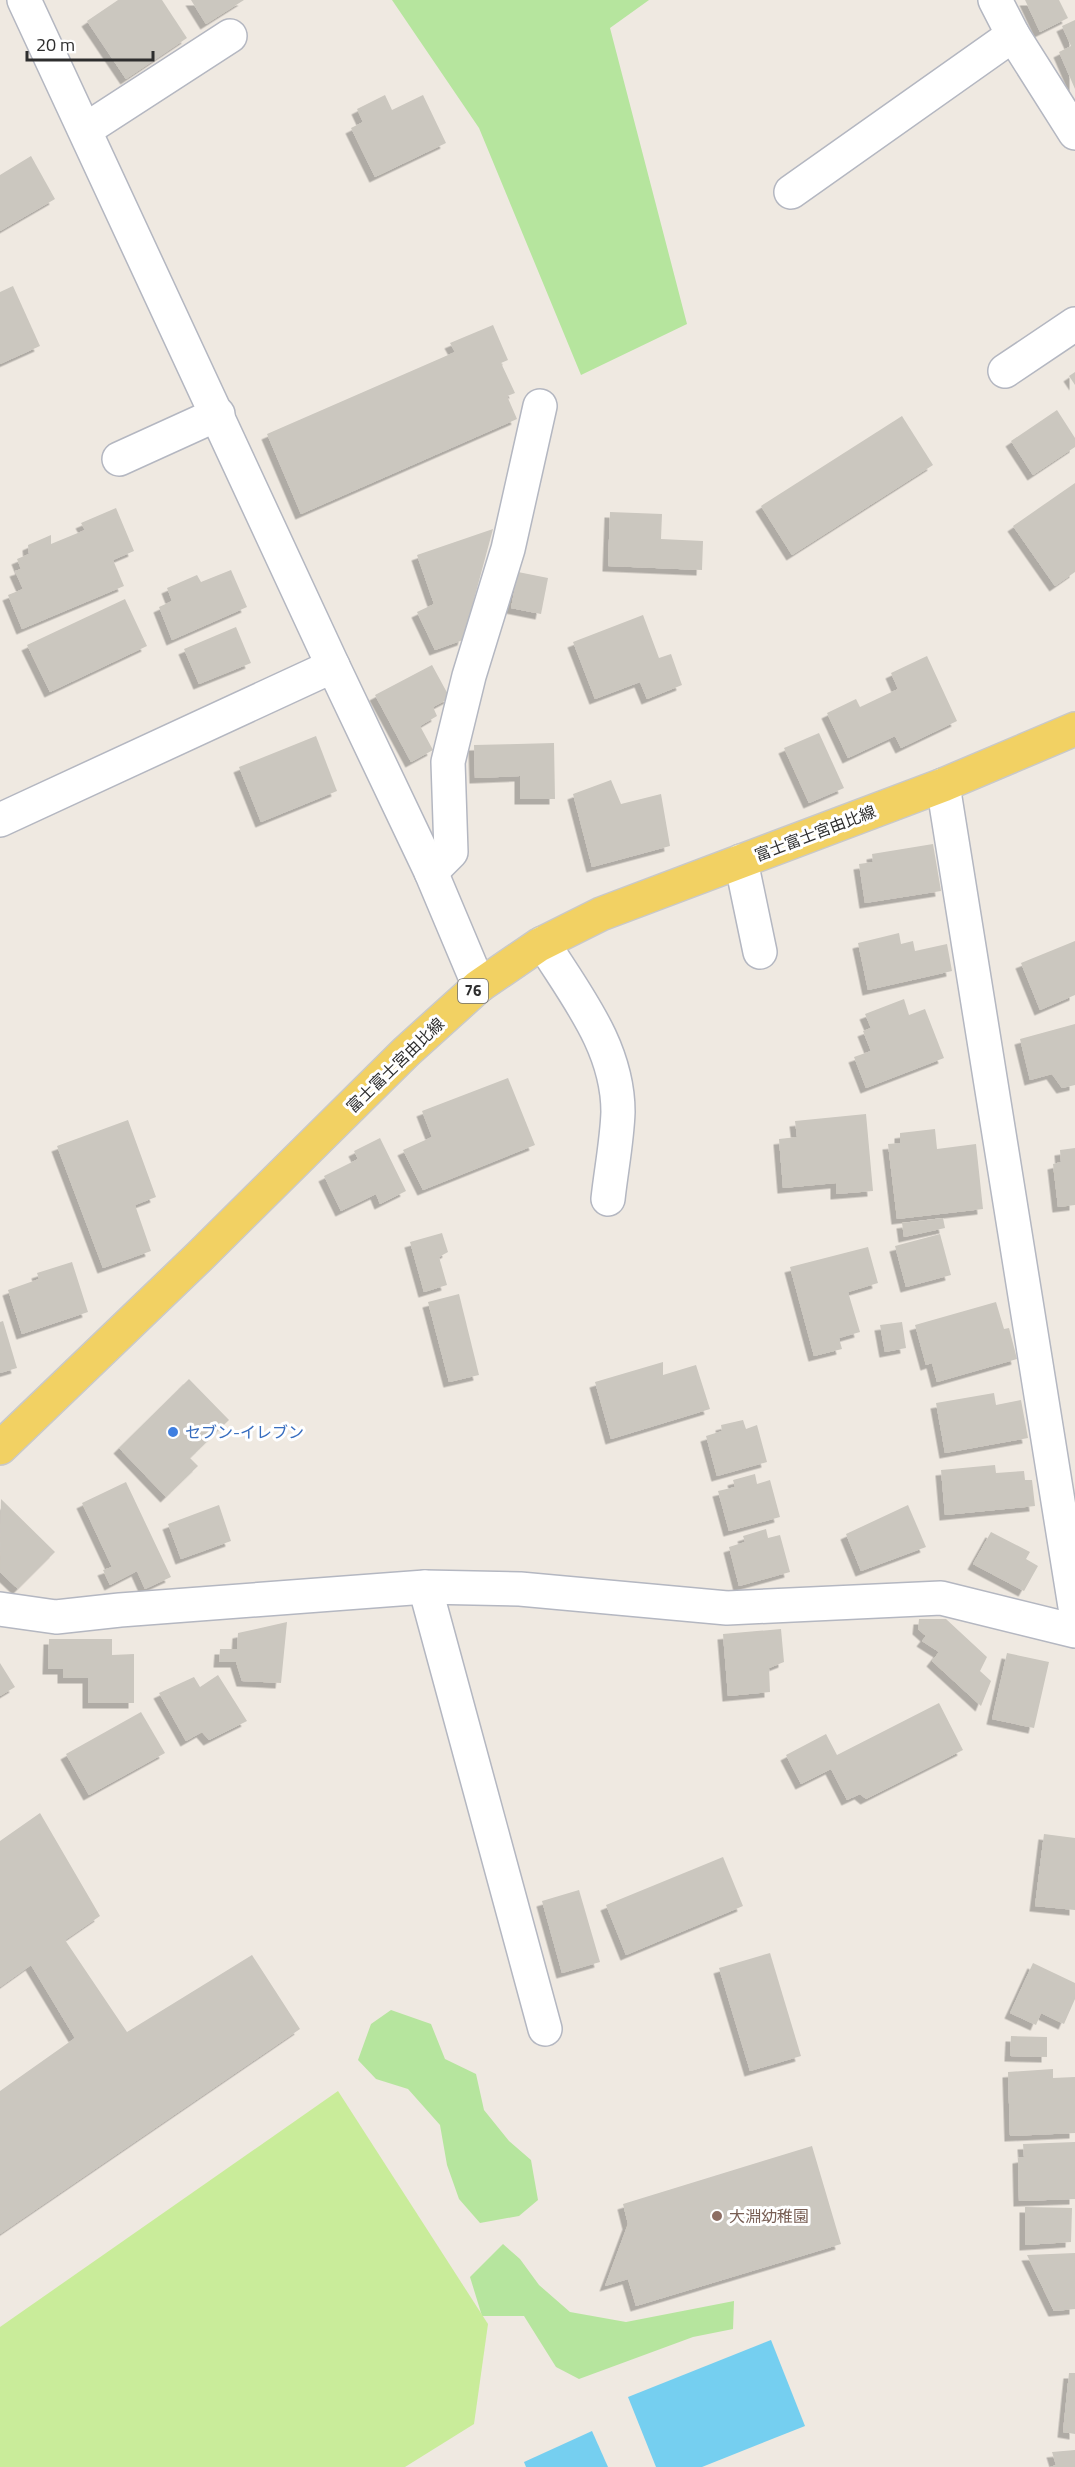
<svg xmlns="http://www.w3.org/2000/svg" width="1075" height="2467" viewBox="0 0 1075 2467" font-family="'Titillium Web','Noto Sans JP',sans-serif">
  <defs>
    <filter id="shadow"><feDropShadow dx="-5.5" dy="5.5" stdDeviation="0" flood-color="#0004"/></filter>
  </defs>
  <rect width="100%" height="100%" fill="#efe9e1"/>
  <g fill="#b6e59e">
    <path d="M392,0H649L610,28L687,324L581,375L479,128Z"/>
    <path d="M391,2010L431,2024L445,2059L476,2074L484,2110L509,2141L531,2160L538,2200L519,2216L480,2223L459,2199L447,2165L440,2125L408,2089L376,2079L358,2060L371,2024Z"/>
    <path d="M503,2244L520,2259L539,2285L570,2312L626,2322L734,2301L733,2329L693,2337L579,2379L556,2367L524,2316H482L470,2277Z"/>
  </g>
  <path fill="#c9ec9a" d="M338,2091L488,2324L474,2424L405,2467H0V2327Z"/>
  <g fill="#75cff0">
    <path d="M771,2340L805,2426L702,2467H656L628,2397Z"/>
    <path d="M592,2431L608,2467H526L524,2462Z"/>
  </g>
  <g fill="#cbc7bf" filter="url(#shadow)">
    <path d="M118,0H162L187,38L126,79L87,21Z"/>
    <path d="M191,0H244L206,24Z"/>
    <path d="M1025,0H1059L1068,18L1040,32Z"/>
    <path d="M1075,20V89L1059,52L1071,46L1062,26Z"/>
    <path d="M385,95L392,110L423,95L446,143L375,177L351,128L363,122L357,109Z"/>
    <path d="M31,156L55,199L0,231V175Z"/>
    <path d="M13,286L40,346L0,364V292Z"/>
    <path d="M493,325L508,360L501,363L515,393L507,396L517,419L301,514L267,434L455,352L450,343Z"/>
    <path d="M1075,372V385L1069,376Z"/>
    <path d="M1057,410L1075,438V447L1033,475L1011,441Z"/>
    <path d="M902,416L933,465L792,555L761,506Z"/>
    <path d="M1075,483V572L1055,586L1013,526Z"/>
    <path d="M116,508L134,551L113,560L124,586L22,629L8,595L23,589L15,571L21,569L17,559L29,554L28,545L51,535V544L85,530L81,523Z"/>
    <path d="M610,512L662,514L661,539L703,541L702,570L608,566Z"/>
    <path d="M493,529L463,640L435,650L417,612L434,604L417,555Z"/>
    <path d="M231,570L247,607L172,640L159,607L172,601L167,588L197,575L201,582Z"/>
    <path d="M518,572L548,578L541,614L511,608Z"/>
    <path d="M125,599L147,646L50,692L27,645Z"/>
    <path d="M643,615L659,658L671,654L682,685L647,699L640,682L595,699L573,642Z"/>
    <path d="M236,627L251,663L199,684L184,649Z"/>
    <path d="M927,656L957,721L901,748L895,736L848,758L827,713L856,699L860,707L898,689L891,673Z"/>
    <path d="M432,665L450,698L433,707L437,716L420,726L433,750L411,762L375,695Z"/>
    <path d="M819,733L844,788L809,803L784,748Z"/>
    <path d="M316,736L337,791L261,822L239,767Z"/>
    <path d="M554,743L555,799H520V776L475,778L474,745Z"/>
    <path d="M611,780L621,804L661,794L670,846L592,867L573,794Z"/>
    <path d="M933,844L941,891L865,903L859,864L873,862L872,854Z"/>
    <path d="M899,933L901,944L913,941L915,951L947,944L952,971L868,990L858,943Z"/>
    <path d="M1075,941V995L1040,1010L1021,963Z"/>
    <path d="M904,999L909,1015L925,1009L944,1058L866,1088L854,1057L871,1051L863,1031L871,1028L865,1014Z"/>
    <path d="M1075,1024V1085L1062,1088L1052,1074L1030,1080L1020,1039Z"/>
    <path d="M508,1078L535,1145L423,1190L403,1150L432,1137L422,1111Z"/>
    <path d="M866,1114L873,1191L836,1194V1183L783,1188L779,1139L797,1137L795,1121Z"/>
    <path d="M128,1120L156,1197L135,1205L151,1251L103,1268L57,1146Z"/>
    <path d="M935,1129L937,1149L976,1144L983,1209L897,1219L888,1144L900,1143V1133Z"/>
    <path d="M380,1138L406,1191L380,1204L376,1194L341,1211L324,1176L358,1159L354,1151Z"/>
    <path d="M1075,1148V1205L1058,1207L1053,1164L1061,1162L1060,1150Z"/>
    <path d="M943,1218L945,1228L904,1237L902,1223Z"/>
    <path d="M442,1233L448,1252L439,1257L447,1285L424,1292L410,1242Z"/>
    <path d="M940,1234L951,1275L906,1287L895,1246Z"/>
    <path d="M868,1247L878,1283L848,1292L860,1332L839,1338L842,1349L814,1356L790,1267Z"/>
    <path d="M72,1262L88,1312L22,1334L8,1290L39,1279L37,1273Z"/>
    <path d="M459,1294L479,1375L449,1382L428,1302Z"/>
    <path d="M996,1302L1004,1329L1009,1328L1017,1359L937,1382L932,1363L926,1365L915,1325Z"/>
    <path d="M3,1321L17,1368L0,1373V1322Z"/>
    <path d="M902,1322L906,1348L885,1352L880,1325Z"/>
    <path d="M663,1362V1375L696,1365L710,1409L611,1439L595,1382Z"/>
    <path d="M189,1379L229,1420L190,1458L198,1466L166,1497L119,1448Z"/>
    <path d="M994,1393L996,1405L1021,1400L1028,1438L945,1453L936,1403Z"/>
    <path d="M743,1420L746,1429L757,1425L767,1462L717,1476L706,1436L722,1431L721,1425Z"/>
    <path d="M995,1465L996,1473L1024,1471L1025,1480H1032L1035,1506L945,1515L941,1470Z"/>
    <path d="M755,1474L757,1484L770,1480L780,1517L729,1531L718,1491L735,1487L733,1480Z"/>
    <path d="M126,1482L171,1577L145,1589L137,1571L110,1585L103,1570L112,1567L82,1503Z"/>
    <path d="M1,1499L55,1552L18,1589L0,1572Z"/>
    <path d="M219,1505L231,1541L181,1559L168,1524Z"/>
    <path d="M908,1505L926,1547L861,1571L846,1534Z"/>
    <path d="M766,1529L768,1538L780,1535L790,1572L739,1586L729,1547L745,1542L743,1536Z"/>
    <path d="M991,1532L1030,1552L1026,1559L1038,1566L1024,1591L973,1564Z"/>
    <path d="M919,1619H946L987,1657L980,1671L991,1681L981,1706L932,1661L939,1652L922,1641L926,1636L918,1629Z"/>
    <path d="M287,1622L281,1683L242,1681L236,1662H219L220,1649H237L238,1633Z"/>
    <path d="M781,1629L784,1662L769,1668L770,1692L728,1696L723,1634Z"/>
    <path d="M49,1639H112V1655L134,1654V1703H88V1678H63V1669H48Z"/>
    <path d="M1007,1653L1049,1662L1034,1728L992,1719Z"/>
    <path d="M0,1663L15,1687L0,1696Z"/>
    <path d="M218,1675L247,1721L209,1740L202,1732L186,1741L159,1693L194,1677L200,1687Z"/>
    <path d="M939,1703L963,1750L866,1799L860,1794L847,1800L831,1769L801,1784L786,1755L826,1734L837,1755Z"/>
    <path d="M141,1712L165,1753L89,1795L66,1754Z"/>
    <path d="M40,1813L100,1916L65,1940L127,2032L252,1955L300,2029L0,2234V2091L75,2038L31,1965L0,1987V1841Z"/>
    <path d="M1044,1834L1075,1838V1910L1035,1906Z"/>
    <path d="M723,1857L743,1906L626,1955L606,1905Z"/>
    <path d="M579,1890L600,1962L562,1973L542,1901Z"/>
    <path d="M770,1953L801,2056L750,2071L719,1968Z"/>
    <path d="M1033,1963L1075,1983V1999L1064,2024L1041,2013L1036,2025L1010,2013Z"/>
    <path d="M1011,2036L1047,2037V2057L1010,2056Z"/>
    <path d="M1053,2069V2078L1075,2077V2133L1010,2136L1008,2072Z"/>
    <path d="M1075,2142V2199L1019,2201L1018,2158L1024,2157L1023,2144Z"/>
    <path d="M812,2146L841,2244L636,2306L628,2279L605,2286L628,2224L623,2204Z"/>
    <path d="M1025,2207L1072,2208L1071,2242L1025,2245Z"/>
    <path d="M1075,2253V2309L1054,2311L1027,2255Z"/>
    <path d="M1069,2373H1075V2434L1063,2432Z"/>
    <path d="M1075,2450V2467H1050L1056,2465L1052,2452Z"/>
  </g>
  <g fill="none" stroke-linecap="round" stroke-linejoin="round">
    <g stroke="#b4b7c1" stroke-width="36">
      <g id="street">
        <path d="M24,0L333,666L431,872L479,986"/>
        <path d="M995,0L1013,35L1075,133"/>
        <path d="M85,130L230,36"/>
        <path d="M791,192L1013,35"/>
        <path d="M1005,371L1075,324"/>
        <path d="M119,459L218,414"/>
        <path d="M943,785L1075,1607"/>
        <path d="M0,820L333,666"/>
        <path d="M741,861L760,952"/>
        <path d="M431,872L451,852L448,762L469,676L508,549L540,406"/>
        <path d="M543,943C576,996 618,1047 618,1112C617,1141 611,1171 608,1199"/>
        <path d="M425,1587L545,2029"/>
        <path d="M0,1609L56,1617L120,1610L425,1587L520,1589L727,1608L941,1598L1075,1631"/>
      </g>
    </g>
    <g stroke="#c9c9c9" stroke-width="36">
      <path id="primary" d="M0,1448L200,1256L406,1052L479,986L539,945L601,914L943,785L1075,729"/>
    </g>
    <use href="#street" stroke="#fff" stroke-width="33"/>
    <use href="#primary" stroke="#f2d163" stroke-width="33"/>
  </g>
  <circle fill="#3f7fe0" stroke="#fff" stroke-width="2" cx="173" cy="1432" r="6"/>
  <circle fill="#8d6e63" stroke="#fff" stroke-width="2" cx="717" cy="2216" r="6"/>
  <g text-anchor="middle" stroke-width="6" stroke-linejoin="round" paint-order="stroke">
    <rect fill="#fff" stroke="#6d6d6d" stroke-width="1.5" x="458" y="979" width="30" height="24" rx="4.5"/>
    <g font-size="15" font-weight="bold" fill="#2e2e2e">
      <text x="473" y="996">76</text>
    </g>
    <g font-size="16" fill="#2e2e2e" stroke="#fff">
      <text transform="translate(815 833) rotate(-21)" y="6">富士富士宮由比線</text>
      <text transform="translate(395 1065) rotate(-44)" y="6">富士富士宮由比線</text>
    </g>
    <g font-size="16" fill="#366cbe" stroke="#fff" text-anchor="start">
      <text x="185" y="1438">セブン-イレブン</text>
    </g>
    <g font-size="16" fill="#785e54" stroke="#fff" text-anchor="start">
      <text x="729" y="2222">大淵幼稚園</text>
    </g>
  </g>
  <path d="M27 51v9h126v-9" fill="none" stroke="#2e2e2e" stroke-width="3"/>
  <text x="36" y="51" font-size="18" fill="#2e2e2e" stroke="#ffffff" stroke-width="4.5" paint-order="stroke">20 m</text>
</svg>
